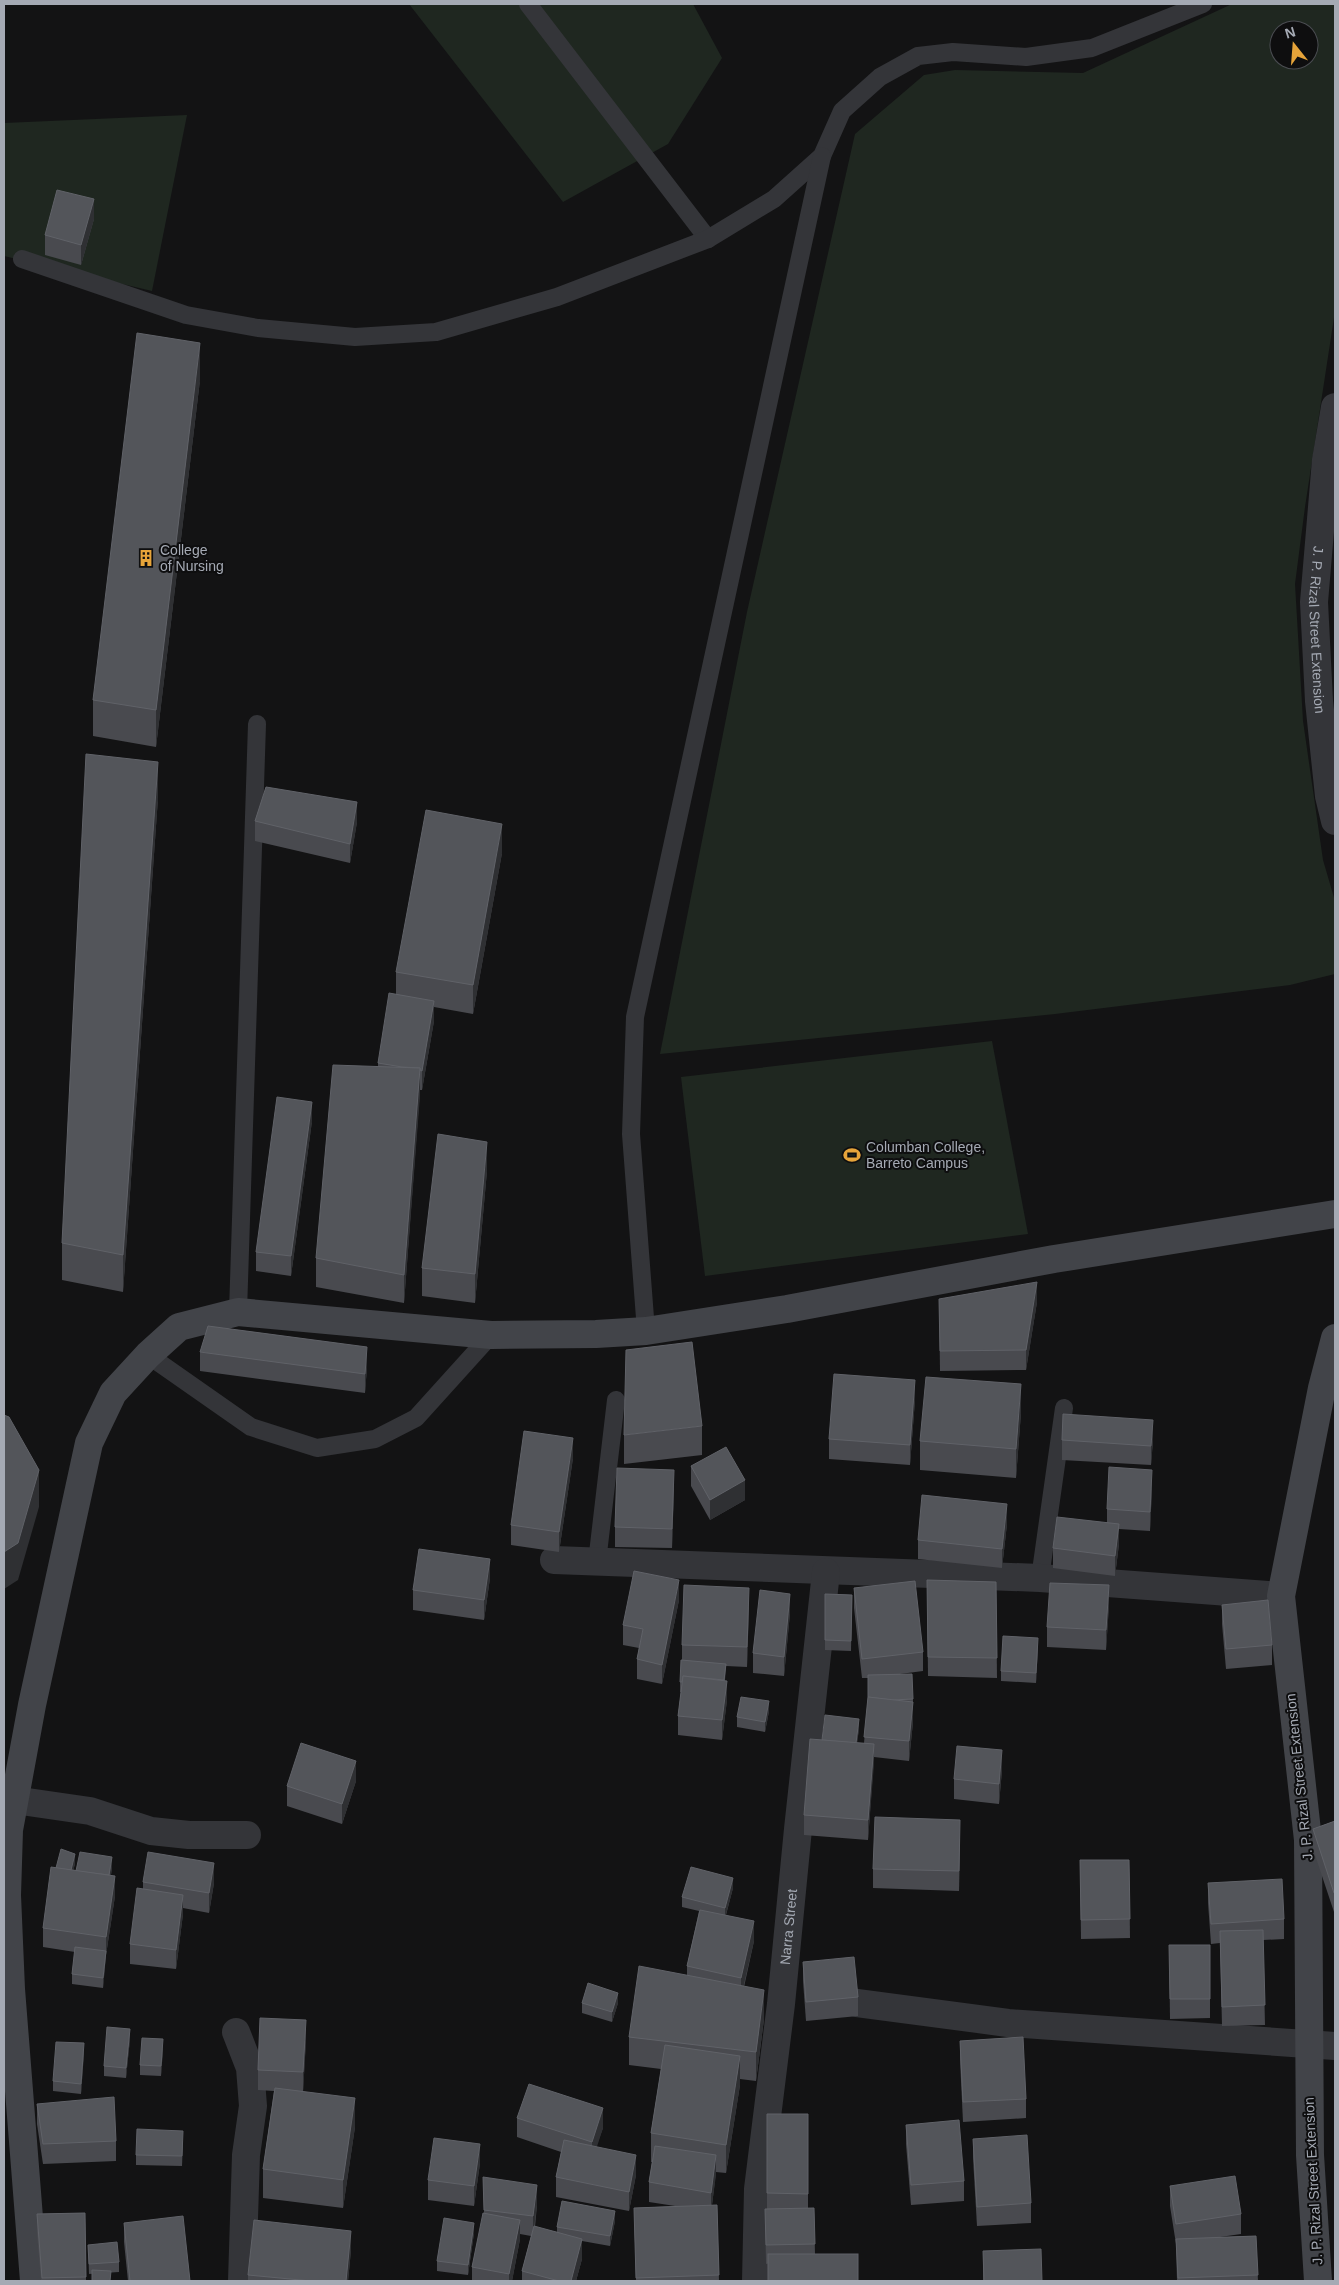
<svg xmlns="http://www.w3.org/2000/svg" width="1339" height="2285" viewBox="0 0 1339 2285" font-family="Helvetica,sans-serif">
  <rect width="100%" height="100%" fill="#131314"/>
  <g fill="#1f2720" fill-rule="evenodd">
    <path d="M409,4H693L722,58L668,144L563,202Z"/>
    <path d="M1232,4H1335V311L1305,507L1295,584L1303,721L1323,860L1335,901V974L1290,985L1055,1014L660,1054L747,612L855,134L924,75L955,70L1083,73ZM1279,30H1309V60H1279Z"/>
    <path d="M187,115L152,291L4,256V123Z"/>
    <path d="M992,1041L1028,1234L705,1276L681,1077Z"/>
  </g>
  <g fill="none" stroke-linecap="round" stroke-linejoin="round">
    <g stroke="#343539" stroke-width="18">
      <path d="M528,4L708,239"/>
      <path d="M22,259L186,315L258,328L355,337L436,332L557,297L708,239L774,199L822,156L842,111L880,77L918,56L953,52L1026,57L1092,48L1203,4"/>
      <path d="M238,1312L257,724"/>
      <path d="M646,1331L631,1134L635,1017L822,156"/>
      <path d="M148,1355L251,1427L317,1448L375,1439L416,1418L491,1335"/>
      <path d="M597,1562L616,1400"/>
      <path d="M1040,1578L1064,1408"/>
    </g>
    <g stroke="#343539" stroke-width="28">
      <path id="s1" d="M1335,407L1326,460L1314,602L1319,701L1329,796L1335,821"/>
      <path d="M554,1560L1040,1578L1281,1596"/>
      <path d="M14,1800L90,1811L151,1831L189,1835H247"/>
      <path d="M857,2003L1008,2023L1335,2046"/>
      <path d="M236,2032L250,2068L253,2106L246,2155L242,2281"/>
      <path id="s2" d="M756,2281L758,2189L781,2004L798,1829L826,1572"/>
    </g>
    <g stroke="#424449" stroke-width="28">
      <path d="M34,2281L11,1989L7,1895L9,1830L32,1705L89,1443L113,1393L148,1355L179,1327L238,1312L491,1335L596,1334L646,1331L787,1309L1054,1259L1335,1214"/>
      <path d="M1318,2281L1310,2155L1308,1840L1281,1596L1322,1388L1335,1338"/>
    </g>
  </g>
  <g fill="#494a4f">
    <path d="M94,219L81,265L45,255V235Z"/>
    <path d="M200,380L156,747L93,736V700Z"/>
    <path d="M158,798L123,1292L62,1280V1243Z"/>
    <path d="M255,821L357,822L350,863L255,841Z"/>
    <path d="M502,853L473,1014L434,1007V1021L422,1090H420L404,1303L316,1287V1258L378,1066V1063L396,995V972Z"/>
    <path d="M312,1121L291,1276L256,1271V1252Z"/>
    <path d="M487,1171L475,1303L422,1296V1268Z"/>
    <path d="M939,1299L1037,1302L1026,1370L940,1371Z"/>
    <path d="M200,1352L367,1367L365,1393L200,1371Z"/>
    <path d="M915,1400L910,1465L829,1459V1439Z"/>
    <path d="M1021,1413L1016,1478L920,1470V1441Z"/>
    <path d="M702,1426V1455L624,1464V1435Z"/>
    <path d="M1062,1440H1153L1151,1465L1062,1460Z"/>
    <path d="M573,1458L559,1552L511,1545V1525Z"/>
    <path d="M691,1466L745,1500L710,1520L691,1486Z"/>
    <path d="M674,1489L672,1548L615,1547V1527Z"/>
    <path d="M1152,1489L1150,1531L1119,1529V1544L1115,1576L1053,1568V1548L1107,1523V1509Z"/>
    <path d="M1007,1524L1002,1568L918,1559V1540Z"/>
    <path d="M490,1578L484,1620L413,1610V1590Z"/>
    <path d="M927,1580L996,1582L997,1678L928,1676Z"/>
    <path d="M854,1588L923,1652V1671L900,1674L913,1699V1722L909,1761L874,1757L868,1840L804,1835V1815L822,1740L859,1729L857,1743H864L868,1697V1678H862L854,1608Z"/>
    <path d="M825,1594L852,1595L851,1651L825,1650Z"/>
    <path d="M679,1600L662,1684L637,1679V1659L639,1648L623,1645V1625Z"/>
    <path d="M1109,1605L1106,1650L1047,1647V1627Z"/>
    <path d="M1222,1605L1272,1645V1665L1226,1669L1222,1624Z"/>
    <path d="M749,1607L747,1667L726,1666L725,1680L727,1700L722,1740L678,1735V1716L681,1692H680V1682L682,1660V1645Z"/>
    <path d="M790,1613L784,1676L753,1673V1653Z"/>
    <path d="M1038,1648L1036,1683L1001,1681V1671Z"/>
    <path d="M769,1711L765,1732L737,1727V1717Z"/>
    <path d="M1002,1770L999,1804L954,1799V1779Z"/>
    <path d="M356,1781L342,1824L287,1806V1786Z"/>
    <path d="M1335,1821L1334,1912L1313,1849V1829Z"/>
    <path d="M960,1839L959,1891L873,1888V1869Z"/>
    <path d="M1080,1860H1129L1130,1938L1081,1939Z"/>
    <path d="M75,1864L73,1870L76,1871L112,1867L111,1875L115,1896L106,1955L103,1988L72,1984V1974L75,1952L43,1947V1928L56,1868Z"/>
    <path d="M143,1882L214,1883L209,1913L183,1908V1914L176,1969L130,1964V1944L143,1889Z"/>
    <path d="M1208,1883L1284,1919V1939L1263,1940L1265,2025L1222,2026L1220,1943L1211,1944L1208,1903Z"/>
    <path d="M733,1888L726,1915L754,1941L744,1987L764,2019L756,2081L740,2079V2085L726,2173L716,2172L712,2205H717L719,2281H636L634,2208L675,2206L649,2202V2182L652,2162H651V2133L661,2069L629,2065V2037L687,1976V1966L699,1911L682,1907V1897Z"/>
    <path d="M1169,1945H1210V2018L1170,2019Z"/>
    <path d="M803,1962L858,1997V2016L806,2021L803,1981Z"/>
    <path d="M582,2003H618L612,2022L582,2013Z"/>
    <path d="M130,2039L126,2078L104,2076V2066Z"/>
    <path d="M306,2040L303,2092L355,2127L343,2208L263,2198V2169L274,2091L258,2090V2070Z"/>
    <path d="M960,2041L1026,2099V2118L963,2122L960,2060Z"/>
    <path d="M163,2049L161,2076L140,2075V2065Z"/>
    <path d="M84,2053L81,2094L53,2091V2081Z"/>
    <path d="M37,2104L116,2141V2161L43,2164L37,2124Z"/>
    <path d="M767,2114H808V2208H814L815,2254L766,2264L765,2209H767Z"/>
    <path d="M517,2118L603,2128L596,2147L636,2175L629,2211L556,2197V2177L561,2152L517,2137Z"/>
    <path d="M906,2125L964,2181V2201L911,2205L906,2144Z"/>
    <path d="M973,2139L1031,2203V2223L977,2226L973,2158Z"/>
    <path d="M183,2141L182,2166L136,2165V2155Z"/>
    <path d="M480,2163L474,2206L428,2200V2180Z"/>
    <path d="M483,2177L537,2205L535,2227L557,2232V2227L615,2221L610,2246L582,2241V2259L576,2281H522V2271L531,2236L520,2234V2239L512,2281H472V2267L484,2213Z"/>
    <path d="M1170,2186L1241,2214V2234L1220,2237L1256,2236L1258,2281H1177L1176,2244L1170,2206Z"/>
    <path d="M85,2213L86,2281H41L37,2233V2214Z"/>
    <path d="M124,2223L190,2281H128L124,2242Z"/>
    <path d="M474,2233L468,2275L437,2271V2261Z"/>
    <path d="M88,2245L119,2262V2272L89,2274Z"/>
    <path d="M351,2250L348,2281H248V2275Z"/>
    <path d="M983,2251L1042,2281H983Z"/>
  </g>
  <g fill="#2f3033">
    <path d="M94,199V219L81,265V245Z"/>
    <path d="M200,343V380L156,747V710Z"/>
    <path d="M158,762V798L123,1292V1255Z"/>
    <path d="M357,802V822L350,863V844Z"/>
    <path d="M502,824V853L473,1014V985Z"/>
    <path d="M434,1001V1021L422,1090V1071Z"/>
    <path d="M420,1068V1096L404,1303V1275Z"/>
    <path d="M312,1102V1121L291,1276V1256Z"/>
    <path d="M487,1142V1171L475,1303V1274Z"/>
    <path d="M1037,1282V1302L1026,1370V1350Z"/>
    <path d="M367,1347V1367L365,1393V1374Z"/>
    <path d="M915,1380V1400L910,1465V1445Z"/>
    <path d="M1021,1384V1413L1016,1478V1449Z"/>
    <path d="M1153,1420V1440L1151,1465V1446Z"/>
    <path d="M573,1438V1458L559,1552V1532Z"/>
    <path d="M39,1470V1507L18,1580L4,1589V1552Z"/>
    <path d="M674,1470V1489L672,1548V1529Z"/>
    <path d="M1152,1470V1489L1150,1531V1512Z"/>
    <path d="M745,1480V1500L710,1520V1500Z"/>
    <path d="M1007,1504V1524L1002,1568V1549Z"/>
    <path d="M1119,1524V1544L1115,1576V1556Z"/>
    <path d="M490,1559V1578L484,1620V1600Z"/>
    <path d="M679,1580V1600L662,1684V1665Z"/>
    <path d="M1109,1585V1605L1106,1650V1630Z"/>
    <path d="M749,1588V1607L747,1667V1647Z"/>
    <path d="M790,1594V1613L784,1676V1657Z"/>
    <path d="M1038,1638V1648L1036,1683V1673Z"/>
    <path d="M727,1681V1700L722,1740V1720Z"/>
    <path d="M769,1701V1711L765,1732V1722Z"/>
    <path d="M913,1702V1722L909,1761V1741Z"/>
    <path d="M859,1719V1729L855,1757V1747Z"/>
    <path d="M874,1744V1764L868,1840V1820Z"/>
    <path d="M1002,1750V1770L999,1804V1784Z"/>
    <path d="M356,1761V1781L342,1824V1804Z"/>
    <path d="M960,1820V1839L959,1891V1871Z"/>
    <path d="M75,1854V1864L70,1883V1873Z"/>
    <path d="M112,1857V1867L109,1890V1880Z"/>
    <path d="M214,1863V1883L209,1913V1893Z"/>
    <path d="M115,1876V1896L106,1955L103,1988V1978L106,1952V1937Z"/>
    <path d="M733,1878V1888L725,1918V1908Z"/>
    <path d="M1335,1892V1912H1334V1893Z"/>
    <path d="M183,1895V1914L176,1969V1950Z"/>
    <path d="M754,1921V1941L741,1997V1978Z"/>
    <path d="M764,1990V2019L756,2081V2052Z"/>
    <path d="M618,1993V2003L612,2022V2012Z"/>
    <path d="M306,2020V2040L303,2092V2072Z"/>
    <path d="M130,2029V2039L126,2078V2068Z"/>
    <path d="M163,2039V2049L161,2076V2066Z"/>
    <path d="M84,2043V2053L81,2094V2084Z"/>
    <path d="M740,2056V2085L726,2173V2145Z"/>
    <path d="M355,2098V2127L343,2208V2180Z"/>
    <path d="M603,2108V2128L592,2162V2142Z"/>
    <path d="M480,2144V2163L474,2206V2186Z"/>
    <path d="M636,2155V2175L629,2211V2192Z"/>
    <path d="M716,2155V2175L711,2212V2193Z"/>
    <path d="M537,2185V2205L533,2236V2216Z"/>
    <path d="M615,2211V2221L610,2246V2236Z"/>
    <path d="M520,2220V2239L512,2281H509V2274Z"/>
    <path d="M474,2223V2233L468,2275V2265Z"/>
    <path d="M351,2231V2250L348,2281H346Z"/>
    <path d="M582,2239V2259L576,2281H571Z"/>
  </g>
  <g fill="#53555a" stroke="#606268">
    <path d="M57,190L94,199L81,245L45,235Z"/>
    <path d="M137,333L200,343L156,710L93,700Z"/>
    <path d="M86,754L158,762L123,1255L62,1243Z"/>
    <path d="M266,787L357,802L350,844L255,821Z"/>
    <path d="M426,810L502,824L473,985L396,972Z"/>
    <path d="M389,993L434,1001L422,1071L420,1070V1068L402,1067L378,1063Z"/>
    <path d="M333,1065L420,1068L404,1275L316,1258Z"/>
    <path d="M277,1097L312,1102L291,1256L256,1252Z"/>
    <path d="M438,1134L487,1142L475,1274L422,1268Z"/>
    <path d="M1037,1282L1026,1350L940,1351L939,1299Z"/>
    <path d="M208,1326L367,1347L365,1374L200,1352Z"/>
    <path d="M692,1342L702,1426L624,1435L626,1350Z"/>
    <path d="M834,1374L915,1380L910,1445L829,1439Z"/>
    <path d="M926,1377L1021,1384L1016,1449L920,1441Z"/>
    <path d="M1063,1414L1153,1420L1151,1446L1062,1440Z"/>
    <path d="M4,1415L9,1417L39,1470L18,1543L4,1552Z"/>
    <path d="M524,1431L573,1438L559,1532L511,1525Z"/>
    <path d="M726,1447L745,1480L710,1500L691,1466Z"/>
    <path d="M1109,1467L1152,1470L1150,1512L1107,1509Z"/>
    <path d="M617,1468L674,1470L672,1529L615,1527Z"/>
    <path d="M922,1495L1007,1504L1002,1549L918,1540Z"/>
    <path d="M1057,1517L1119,1524L1115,1556L1053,1548Z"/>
    <path d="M419,1549L490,1559L484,1600L413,1590Z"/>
    <path d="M634,1571L679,1580L662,1665L637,1659L643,1629L623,1625Z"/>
    <path d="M927,1580L996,1582L997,1658L928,1657Z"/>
    <path d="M915,1581L923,1652L862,1659L854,1588Z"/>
    <path d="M1050,1583L1109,1585L1106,1630L1047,1627Z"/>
    <path d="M684,1585L749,1588L747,1647L682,1645Z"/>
    <path d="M760,1590L790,1594L784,1657L753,1653Z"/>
    <path d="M825,1594L852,1595L851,1641L825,1640Z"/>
    <path d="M1268,1600L1272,1645L1226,1649L1222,1605Z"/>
    <path d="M1003,1636L1038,1638L1036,1673L1001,1671Z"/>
    <path d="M681,1660L726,1664L724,1680L683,1676L682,1682H680Z"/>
    <path d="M912,1674L913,1699L892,1700L868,1697V1675Z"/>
    <path d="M683,1676L727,1681L722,1720L678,1716Z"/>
    <path d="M741,1697L769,1701L765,1722L737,1717Z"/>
    <path d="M868,1697L913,1702L909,1741L864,1737Z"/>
    <path d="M825,1715L859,1719L856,1743L822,1740Z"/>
    <path d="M810,1739L874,1744L868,1820L804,1815Z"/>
    <path d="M301,1743L356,1761L342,1804L287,1786Z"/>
    <path d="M957,1746L1002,1750L999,1784L954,1779Z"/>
    <path d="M875,1817L960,1820L959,1871L873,1869Z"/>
    <path d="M1335,1821V1892L1334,1893L1313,1829Z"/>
    <path d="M61,1849L75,1854L71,1870L56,1868Z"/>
    <path d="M80,1852L112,1857L109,1875L76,1871Z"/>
    <path d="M148,1852L214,1863L209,1893L143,1882Z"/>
    <path d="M1080,1860H1129L1130,1919L1081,1920Z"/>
    <path d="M51,1867L115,1876L106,1937L43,1928Z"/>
    <path d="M691,1867L733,1878L725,1908L682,1897Z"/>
    <path d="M1282,1879L1284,1919L1211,1924L1208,1883Z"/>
    <path d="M137,1888L183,1895L176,1950L130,1944Z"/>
    <path d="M700,1910L754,1921L741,1978L687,1966Z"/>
    <path d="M1263,1930L1265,2005L1222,2007L1220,1931Z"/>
    <path d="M1169,1945H1210V1999H1170Z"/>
    <path d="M75,1947L106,1951L103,1978L72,1974Z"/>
    <path d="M854,1957L858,1997L806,2002L803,1962Z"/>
    <path d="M639,1966L764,1990L756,2052L629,2037Z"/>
    <path d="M588,1983L618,1993L612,2012L582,2003Z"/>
    <path d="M260,2018L306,2020L303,2072L258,2070Z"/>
    <path d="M107,2027L130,2029L126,2068L104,2066Z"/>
    <path d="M1023,2037L1026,2099L963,2102L960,2041Z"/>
    <path d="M142,2038L163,2039L161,2066L140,2065Z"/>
    <path d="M56,2042L84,2043L81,2084L53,2081Z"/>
    <path d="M665,2045L740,2056L726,2145L651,2133Z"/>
    <path d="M529,2084L603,2108L592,2142L517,2118Z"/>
    <path d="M275,2088L355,2098L343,2180L263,2169Z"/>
    <path d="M114,2097L116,2141L43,2144L37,2104Z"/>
    <path d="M767,2114H808V2194L767,2193Z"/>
    <path d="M959,2120L964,2181L911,2185L906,2125Z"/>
    <path d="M137,2129L183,2131L182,2156L136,2155Z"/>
    <path d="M1027,2135L1031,2203L977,2207L973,2139Z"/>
    <path d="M434,2138L480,2144L474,2186L428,2180Z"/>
    <path d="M564,2140L636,2155L629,2192L556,2177Z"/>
    <path d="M655,2146L716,2155L711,2193L649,2182Z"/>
    <path d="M1235,2176L1241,2214L1176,2224L1170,2186Z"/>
    <path d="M483,2177L537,2185L533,2216L484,2210Z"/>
    <path d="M562,2201L615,2211L610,2236L557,2227Z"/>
    <path d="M717,2205L719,2275L636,2278L634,2208Z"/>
    <path d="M814,2208L815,2244L766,2245L765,2209Z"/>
    <path d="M85,2213L86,2277L42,2278L37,2214Z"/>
    <path d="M483,2213L520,2220L509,2274L472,2267Z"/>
    <path d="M183,2216L190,2281H130L124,2223Z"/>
    <path d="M444,2218L474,2223L468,2265L437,2261Z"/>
    <path d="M254,2220L351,2231L346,2281H311L248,2275Z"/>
    <path d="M534,2226L582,2239L571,2281H559L522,2271Z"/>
    <path d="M1256,2236L1258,2275L1178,2278L1176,2239Z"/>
    <path d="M117,2242L119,2262L89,2264L88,2245Z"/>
    <path d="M1041,2249L1042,2281H984L983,2251Z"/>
    <rect x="768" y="2254" width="90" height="27"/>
    <path d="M92,2270L111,2271L110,2281H92Z"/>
  </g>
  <defs>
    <g id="building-bare" transform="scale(1.35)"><path d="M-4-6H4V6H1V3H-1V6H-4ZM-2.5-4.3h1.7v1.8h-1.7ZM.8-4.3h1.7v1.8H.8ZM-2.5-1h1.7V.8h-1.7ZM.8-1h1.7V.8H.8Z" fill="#e6a43a" stroke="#0e0e0f" stroke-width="2.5" paint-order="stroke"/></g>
    <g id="stadium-bare" transform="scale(1.35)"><path d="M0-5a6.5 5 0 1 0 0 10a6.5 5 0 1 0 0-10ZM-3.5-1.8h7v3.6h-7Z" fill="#e6a43a" stroke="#0e0e0f" stroke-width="2.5" paint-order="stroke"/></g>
  </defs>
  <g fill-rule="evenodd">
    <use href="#building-bare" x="146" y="558"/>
    <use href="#stadium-bare" x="852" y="1155"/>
  </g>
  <g text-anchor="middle" stroke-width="4" stroke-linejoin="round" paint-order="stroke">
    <g font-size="14" fill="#a5aab4" stroke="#0e0e0f" text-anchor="start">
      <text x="160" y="555">College<tspan x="160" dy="16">of Nursing</tspan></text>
      <text x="866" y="1152">Columban College,<tspan x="866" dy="16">Barreto Campus</tspan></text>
    </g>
    <g font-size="14" fill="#a5aab4" stroke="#0e0e0f">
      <text dy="5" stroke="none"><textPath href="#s1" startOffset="224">J. P. Rizal Street Extension</textPath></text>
      <text transform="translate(1299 1777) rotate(-96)" y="5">J. P. Rizal Street Extension</text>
      <text dy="5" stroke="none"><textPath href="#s2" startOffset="356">Narra Street</textPath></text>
      <text transform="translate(1313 2181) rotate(-93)" y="5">J. P. Rizal Street Extension</text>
    </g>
  </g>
  <rect width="1339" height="2285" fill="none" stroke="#a5aab4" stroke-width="10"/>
  <g transform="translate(1294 45) rotate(343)"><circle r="24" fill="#0e0e0f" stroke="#4a4c51"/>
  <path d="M0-4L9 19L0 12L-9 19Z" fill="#e6a43a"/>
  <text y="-8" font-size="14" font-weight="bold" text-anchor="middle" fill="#a5aab4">N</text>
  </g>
</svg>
